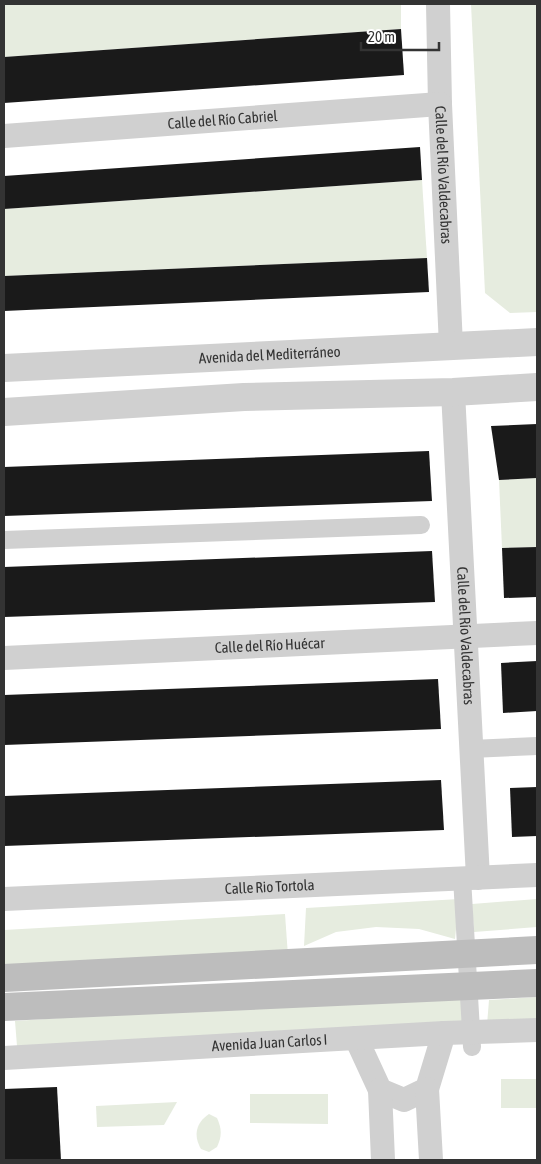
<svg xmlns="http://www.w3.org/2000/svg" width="541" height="1164" viewBox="0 0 541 1164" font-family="'Asap Condensed',sans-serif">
  <rect width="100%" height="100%" fill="#fff"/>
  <g fill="#e6ecdf">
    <path d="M4,4H401V29L4,57Z"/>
    <path d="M471,4H537V312L510,313L485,293Z"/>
    <path d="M422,180L427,258L4,276V209Z"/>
    <path d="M537,478V547L502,548L499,480Z"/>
    <path d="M459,899L455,939L419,929L376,927L336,932L304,946L306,908Z"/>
    <path d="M537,899V927L474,932L472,904Z"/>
    <path d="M285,914L288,956L4,966V930Z"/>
    <path d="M462,992L465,1025L17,1046L15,1021Z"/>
    <path d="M537,997V1022L487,1025L489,1000Z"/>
    <rect x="501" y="1079" width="36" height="29"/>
    <path d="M250,1094H328V1124L250,1123Z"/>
    <path d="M177,1102L164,1125L97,1127L96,1106Z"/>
    <path d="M209,1114L217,1118C222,1129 222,1136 217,1147L209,1152L201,1149C193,1135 196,1123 209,1114Z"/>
  </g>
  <g fill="#1a1a1a">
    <path d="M401,29L404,75L4,103V57Z"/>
    <path d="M420,147L422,180L4,209V176Z"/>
    <path d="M427,258L429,292L4,311V276Z"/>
    <path d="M537,424V478L499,480L491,426Z"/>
    <path d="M429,451L432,501L4,516V467Z"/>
    <path d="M537,547V597L504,598L502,548Z"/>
    <path d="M432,551L435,602L4,617V567Z"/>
    <path d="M537,661V711L503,713L501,663Z"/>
    <path d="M438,679L441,729L4,745V695Z"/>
    <path d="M441,780L444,830L4,846V796Z"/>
    <path d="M537,787V836L512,837L510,788Z"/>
    <path d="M57,1087L61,1160H4V1089Z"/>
  </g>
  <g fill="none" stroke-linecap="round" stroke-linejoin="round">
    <g stroke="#d0d0d0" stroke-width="18">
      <path d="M4,540L421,525"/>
      <path d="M471,749L537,746"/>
      <path d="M462,878L472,1047"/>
    </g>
    <g stroke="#d0d0d0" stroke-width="24">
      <path id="s1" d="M438,4L440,104L451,346"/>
      <path id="s2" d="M4,136L440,104"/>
      <path id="s3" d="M453,392L478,878"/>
      <path id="s4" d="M4,658L537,633"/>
      <path id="s5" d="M4,899L537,875"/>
      <path d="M356,1038L380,1090L404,1100L427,1089L444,1033"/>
      <path id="s6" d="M4,1058L444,1033L537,1030"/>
      <path d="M427,1089L431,1160"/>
      <path d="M380,1090L383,1160"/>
    </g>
    <g stroke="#d0d0d0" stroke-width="28">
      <path id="s7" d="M4,368L537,342"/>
      <path d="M4,412L244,397L453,392L537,387"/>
    </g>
    <g stroke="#bdbdbd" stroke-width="28">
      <path d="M4,978L537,950"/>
      <path d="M4,1007L537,983"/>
    </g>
  </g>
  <g text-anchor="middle" stroke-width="5" stroke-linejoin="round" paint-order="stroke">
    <g font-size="15" fill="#333" stroke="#fff">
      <text dy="5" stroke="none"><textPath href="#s2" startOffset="219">Calle del Río Cabriel</textPath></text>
      <text dy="5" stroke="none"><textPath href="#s1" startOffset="171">Calle del Río Valdecabras</textPath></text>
      <text dy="5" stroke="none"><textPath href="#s7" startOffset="266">Avenida del Mediterráneo</textPath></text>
      <text dy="5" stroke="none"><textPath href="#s3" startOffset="244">Calle del Río Valdecabras</textPath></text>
      <text dy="5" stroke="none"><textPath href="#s4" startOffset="266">Calle del Río Huécar</textPath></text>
      <text dy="5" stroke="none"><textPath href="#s5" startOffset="266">Calle Rio Tortola</textPath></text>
      <text dy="5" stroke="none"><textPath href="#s6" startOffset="266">Avenida Juan Carlos I</textPath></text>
    </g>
  </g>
  <rect width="541" height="1164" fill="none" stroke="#333333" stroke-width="10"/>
  <path d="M361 42v8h78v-8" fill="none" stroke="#333333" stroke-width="2.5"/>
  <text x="368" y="42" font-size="15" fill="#333333" stroke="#ffffff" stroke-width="4" paint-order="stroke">20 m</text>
</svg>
